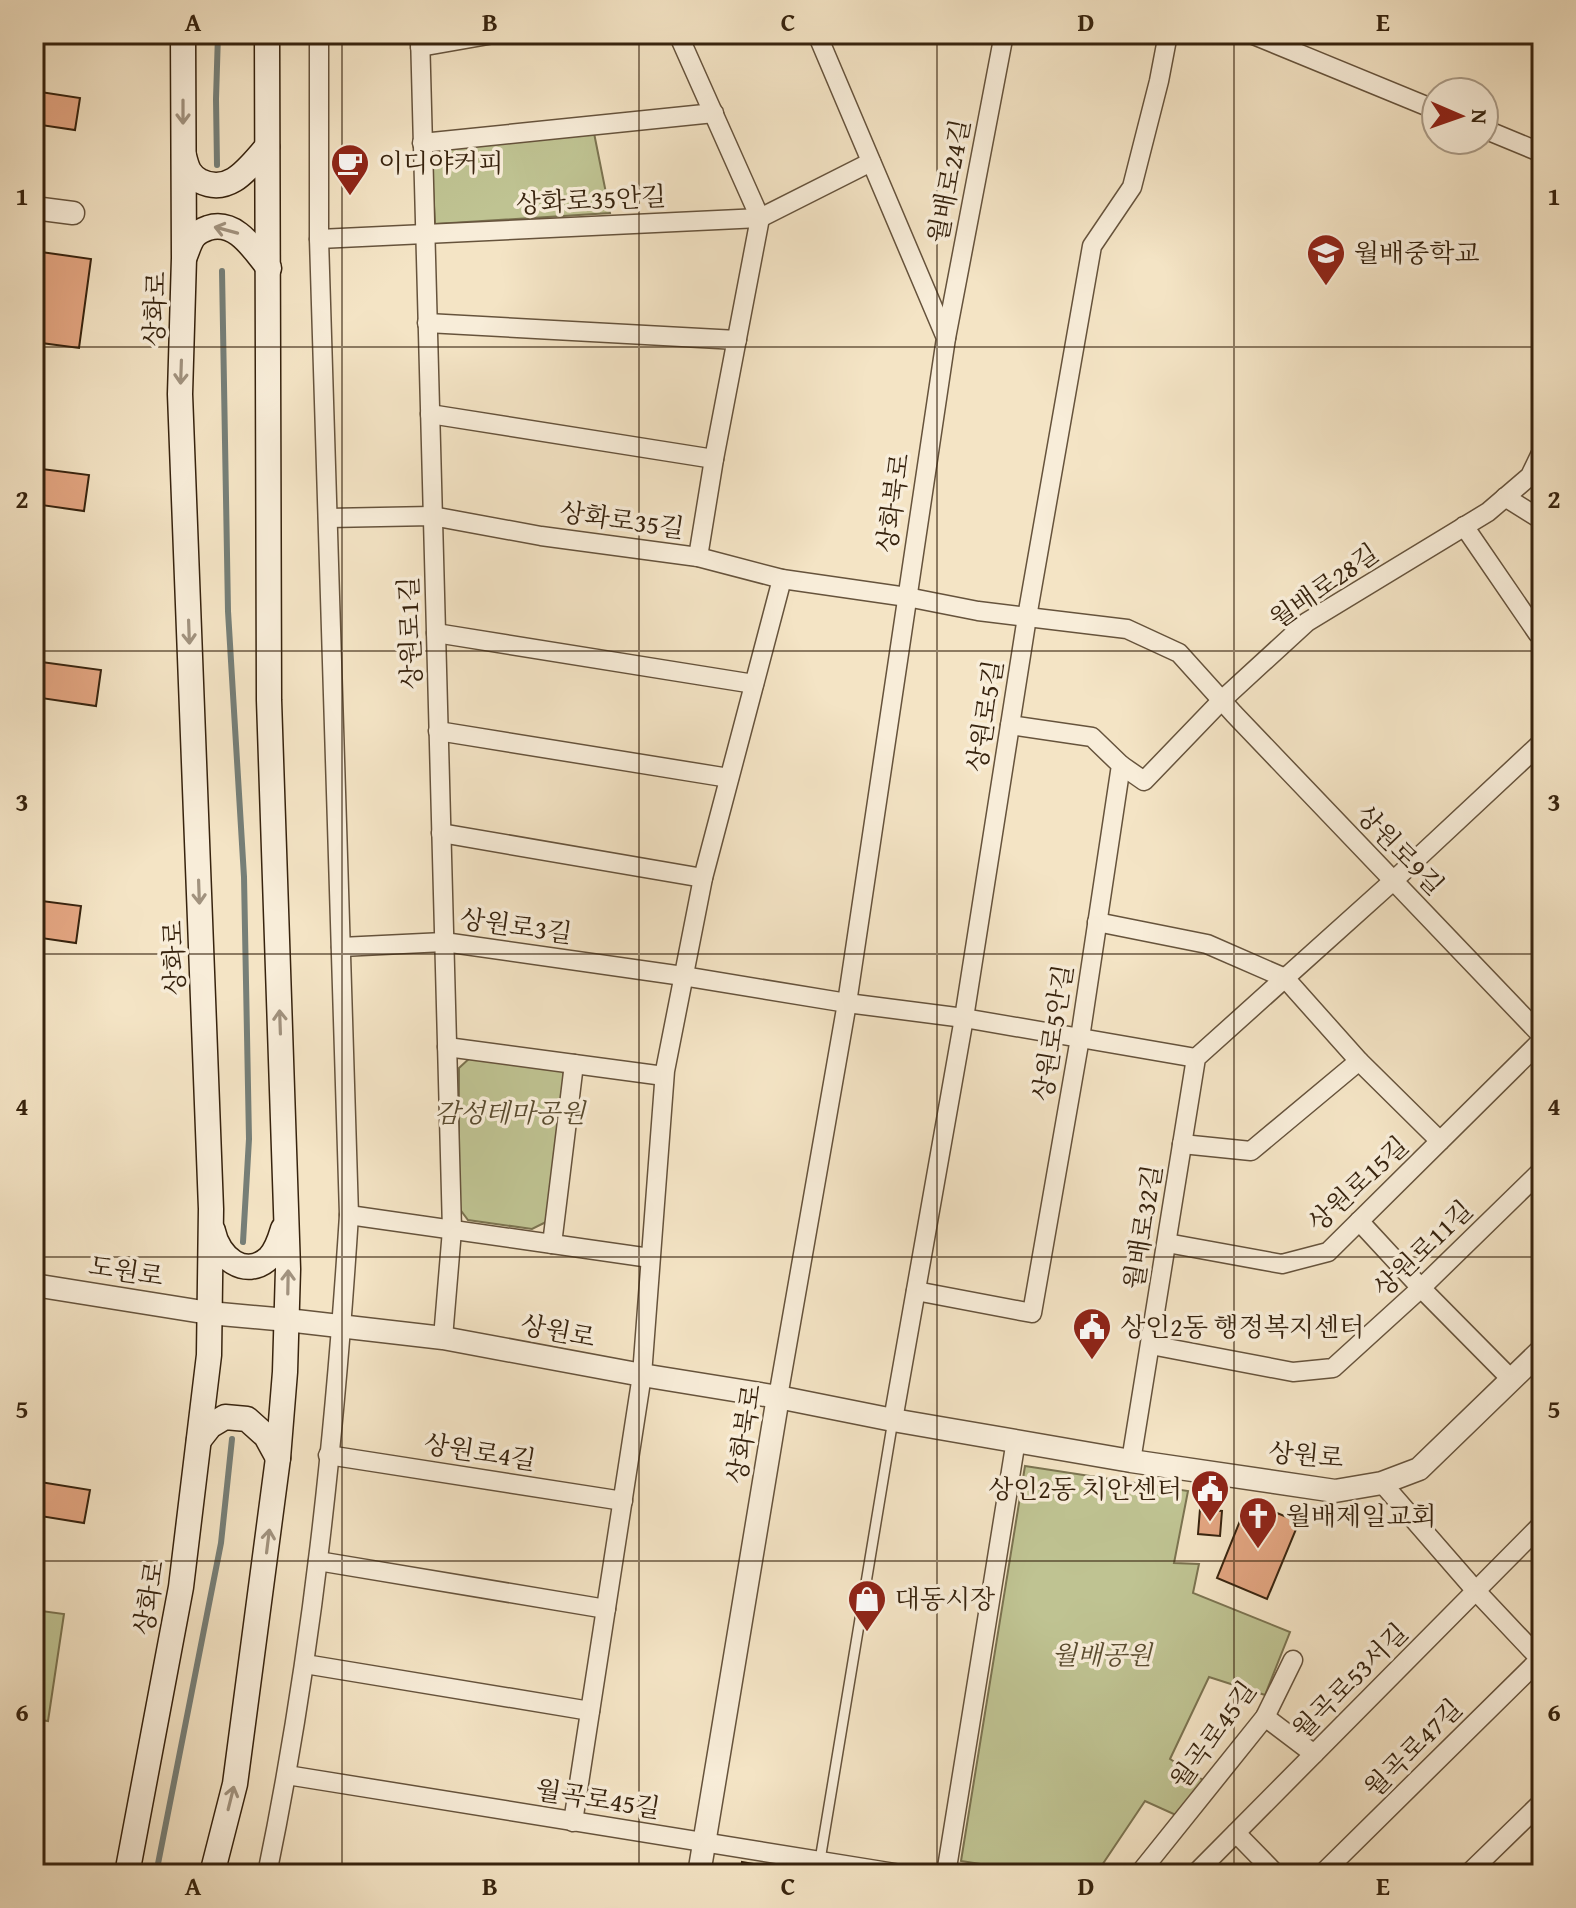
<svg xmlns="http://www.w3.org/2000/svg" width="1576" height="1908" viewBox="0 0 1576 1908" font-family="'Gentium Book Plus','Noto Serif KR',serif">
  <rect width="100%" height="100%" fill="#f4e4c5"/>
  <filter id="stains"><feTurbulence type="fractalNoise" baseFrequency=".0025" numOctaves="4"/><feColorMatrix values="0 0 0 0 .2 0 0 0 0 .09 0 0 0 0 .02 0 0 0 .5 -.17"/></filter>
  <radialGradient id="worn" r=".72"><stop offset=".6" stop-color="#630" stop-opacity="0"/><stop offset="1" stop-color="#630" stop-opacity=".3"/></radialGradient>
  <g fill="#bfc392" stroke="#7b7350" stroke-width="2">
    <path d="M594,133L610,213L435,224L431,150Z"/>
    <path d="M472,1056L559,1066L566,1078L548,1221L532,1229L468,1220L459,1208V1068Z"/>
    <path d="M1025,1466L1188,1491L1174,1563L1199,1564L1193,1593L1290,1632L1265,1695L1209,1677L1170,1759L1203,1780L1178,1816L1145,1801L1096,1874H1045L961,1861Z"/>
    <path d="M34,1610L64,1614L48,1721L34,1719Z"/>
  </g>
  <g fill="none" stroke-linecap="round" stroke-linejoin="round">
    <g stroke="#767f78" stroke-width="6">
      <path d="M217,165L216,99L218,34"/>
      <path d="M222,271L228,611L244,877L249,1139L243,1242"/>
      <path d="M156,1874L221,1543L232,1439"/>
    </g>
  </g>
  <g fill="#e4a682" stroke="#37230e" stroke-width="2">
    <path d="M34,91L80,98L75,130L34,124Z"/>
    <path d="M34,251L91,259L79,348L34,342Z"/>
    <path d="M34,468L89,475L84,511L34,504Z"/>
    <path d="M34,661L101,670L96,706L34,697Z"/>
    <path d="M34,900L81,906L76,943L34,937Z"/>
    <path d="M34,1481L90,1490L84,1523L34,1515Z"/>
    <path d="M1248,1501L1299,1522L1267,1599L1217,1578Z"/>
    <path d="M1200,1509L1222,1511L1220,1536L1198,1534Z"/>
    <path d="M742,1862L778,1868L777,1874H740Z"/>
  </g>
  <g fill="none" stroke-linecap="round" stroke-linejoin="round">
    <g stroke="#66533c" stroke-width="12">
      <path id="service" d="M820,1860L893,1420"/>
    </g>
    <g stroke="#66533c" stroke-width="21">
      <g id="minor">
        <path d="M420,34L452,1230L443,1338"/>
        <path d="M678,34L760,218L714,459L698,557"/>
        <path d="M1251,34L1436,110"/>
        <path d="M420,47L494,34"/>
        <path d="M1484,129L1542,153"/>
        <path d="M422,143L714,113"/>
        <path d="M319,239L760,218L871,162"/>
        <path d="M427,323L737,340"/>
        <path d="M946,338L1004,34"/>
        <path d="M430,414L714,459"/>
        <path d="M1505,497L1542,520"/>
        <path d="M328,518L432,516L541,536L698,557L782,579L907,597L978,611L1127,629L1179,653L1234,714L1542,1036"/>
        <path d="M1464,526L1538,634L1542,627"/>
        <path d="M436,633L754,684"/>
        <path d="M438,731L729,778"/>
        <path d="M1121,765L1144,781L1222,700L1307,622L1488,512L1530,476L1542,451"/>
        <path d="M441,833L703,878"/>
        <path d="M1097,922L1207,944L1285,978L1359,1061L1440,1141"/>
        <path d="M341,947L444,942L683,976L847,1003L964,1018L1196,1058"/>
        <path d="M447,1047L664,1076"/>
        <path d="M1182,1144L1251,1151L1359,1061"/>
        <path d="M349,1215L650,1258"/>
        <path d="M1359,1221L1421,1288L1512,1380"/>
        <path d="M1167,1243L1282,1264L1328,1252L1542,1040"/>
        <path d="M552,1244L574,1064"/>
        <path d="M916,1291L1032,1313L1080,1038L1121,765L1092,737L1010,725"/>
        <path d="M1151,1345L1293,1372L1333,1368L1421,1288L1542,1170"/>
        <path d="M778,1397L847,1003L946,338L817,34"/>
        <path d="M893,1420L964,1018L1027,617L1092,246L1132,187L1159,81L1168,34"/>
        <path d="M328,1455L623,1501"/>
        <path d="M1131,1461L1196,1058L1393,881L1542,742"/>
        <path d="M1382,1483L1476,1591L1542,1661"/>
        <path d="M318,1561L606,1609"/>
        <path d="M305,1664L590,1711"/>
        <path d="M1265,1717L1314,1754"/>
        <path d="M287,1775L901,1874"/>
        <path d="M573,1822L642,1375L665,1071L703,878L782,579"/>
        <path d="M1236,1833L1276,1874"/>
        <path d="M267,1874C312,1657 335,1436 349,1215L319,239V34"/>
        <path d="M946,1874L1016,1440"/>
        <path d="M1139,1874L1265,1717L1293,1660"/>
        <path d="M1195,1874L1542,1524"/>
        <path d="M1322,1874L1542,1657"/>
        <path d="M1468,1874L1542,1802"/>
      </g>
    </g>
    <g stroke="#66533c" stroke-width="25">
      <g id="tertiary">
        <path d="M34,208L73,213"/>
        <path d="M34,1285L209,1313L287,1320L443,1338L642,1375L778,1397L893,1420L1131,1461L1335,1491L1382,1483L1419,1469L1542,1350"/>
        <path d="M699,1874L778,1397"/>
      </g>
    </g>
    <g stroke="#37230e" stroke-width="27">
      <g id="secondary">
        <path d="M184,156C187,168 189,175 200,181C230,196 249,167 267,147"/>
        <path d="M185,256C191,241 191,234 208,228C236,219 254,250 269,268"/>
        <path d="M213,1231C218,1257 245,1280 269,1258C277,1250 280,1239 283,1229"/>
        <path d="M199,1440L210,1426L225,1417L247,1419L266,1436L278,1458"/>
        <path d="M127,1874L181,1587L209,1355L211,1209L180,394L184,258L183,34"/>
        <path d="M212,1874L235,1784L278,1458L285,1372L288,1269L269,700L267,34"/>
      </g>
    </g>
    <use href="#service" stroke="#f8edd9" stroke-width="9"/>
    <use href="#minor" stroke="#f8edd9" stroke-width="18"/>
    <use href="#tertiary" stroke="#f8edd9" stroke-width="22"/>
    <use href="#secondary" stroke="#f8edd9" stroke-width="24"/>
  </g>
  <defs><path id="oneway-shaft" d="M-6 0H5M1.5-3L5.5 0L1.5 3" fill="none" stroke-width="1.6" stroke-linecap="round" stroke-linejoin="round" transform="scale(2)"/></defs>
  <g stroke="#a1927e">
    <use href="#oneway-shaft" transform="translate(183 112) rotate(90)"/>
    <use href="#oneway-shaft" transform="translate(226 230) rotate(-165)"/>
    <use href="#oneway-shaft" transform="translate(181 372) rotate(92)"/>
    <use href="#oneway-shaft" transform="translate(189 632) rotate(88)"/>
    <use href="#oneway-shaft" transform="translate(199 892) rotate(88)"/>
    <use href="#oneway-shaft" transform="translate(280 1022) rotate(-92)"/>
    <use href="#oneway-shaft" transform="translate(288 1282) rotate(-89)"/>
    <use href="#oneway-shaft" transform="translate(268 1541) rotate(-83)"/>
    <use href="#oneway-shaft" transform="translate(231 1798) rotate(-76)"/>
  </g>
  <path fill="none" stroke="#37230e" stroke-width="2" stroke-opacity="0.55" d="M342,34V1874M639,34V1874M937,34V1874M1234,34V1874M34,347H1542M34,651H1542M34,954H1542M34,1257H1542M34,1561H1542"/>
  <defs>
    <g id="cafe-pin" transform="scale(2)"><path d="M0 17L-7.5 6A9.5 9.5 0 1 1 7.5 6Z" fill="#8f2418" stroke="#f8edd9"/><path d="M-5.5-4.5H6V0H3Q3 3.5 0 3.5H-2.5Q-5.5 3.5-5.5 0ZM3-3.2v2h1.7v-2ZM-6 4.5H4V6H-6Z" fill="#fff"/></g>
    <g id="school-pin" transform="scale(2)"><path d="M0 17L-7.5 6A9.5 9.5 0 1 1 7.5 6Z" fill="#8f2418" stroke="#f8edd9"/><path d="M0-5L7-2L0 1L-7-2ZM-4 1L0 2.5L4 1V4Q0 6-4 4Z" fill="#fff"/></g>
    <g id="civic-pin" transform="scale(2)"><path d="M0 17L-7.5 6A9.5 9.5 0 1 1 7.5 6Z" fill="#8f2418" stroke="#f8edd9"/><path d="M-.6-6.5H3V-4.5H.6V-3L4-1V1h2V6H-6V1h2V-1L-.6-3ZM-1.2 2.5V6h2.4V2.5Z" fill="#fff"/></g>
    <g id="church-pin" transform="scale(2)"><path d="M0 17L-7.5 6A9.5 9.5 0 1 1 7.5 6Z" fill="#8f2418" stroke="#f8edd9"/><path d="M-1.2-6h2.4v3.5h3.3v2.4h-3.3V6h-2.4V-.1h-3.3v-2.4h3.3Z" fill="#fff"/></g>
    <g id="shop-pin" transform="scale(2)"><path d="M0 17L-7.5 6A9.5 9.5 0 1 1 7.5 6Z" fill="#8f2418" stroke="#f8edd9"/><path d="M-5-2.5h2.3a2.7 3.5 0 0 1 5.4 0H5L5.5 6h-11ZM-1.5-2.5h3a1.5 2.3 0 0 0-3 0Z" fill="#fff"/></g>
  </defs>
  <g fill-rule="evenodd">
    <use href="#cafe-pin" x="350" y="163"/>
    <use href="#school-pin" x="1326" y="253"/>
    <use href="#civic-pin" x="1092" y="1327"/>
    <use href="#civic-pin" x="1210" y="1489"/>
    <use href="#church-pin" x="1258" y="1516"/>
    <use href="#shop-pin" x="867" y="1599"/>
  </g>
  <g text-anchor="middle" stroke-width="7" stroke-linejoin="round" paint-order="stroke">
    <g font-size="26" fill="#37230e" stroke="#f8edd9" text-anchor="start">
      <text x="378" y="172">이디야커피</text>
      <text x="1354" y="262">월배중학교</text>
      <text x="1120" y="1336">상인2동 행정복지센터</text>
      <text x="1182" y="1498" text-anchor="end">상인2동 치안센터</text>
      <text x="1286" y="1525">월배제일교회</text>
      <text x="895" y="1608">대동시장</text>
    </g>
    <g font-size="26" fill="#37230e" stroke="#f8edd9">
      <text transform="translate(949 181) rotate(-79)" y="9">월배로24길</text>
      <text transform="translate(591 200) rotate(-3)" y="9">상화로35안길</text>
      <text transform="translate(155 309) rotate(-88)" y="9">상화로</text>
      <text transform="translate(893 503) rotate(-82)" y="9">상화북로</text>
      <text transform="translate(622 520) rotate(8)" y="9">상화로35길</text>
      <text transform="translate(1324 586) rotate(-35)" y="9">월배로28길</text>
      <text transform="translate(410 633) rotate(-92)" y="9">상원로1길</text>
      <text transform="translate(985 716) rotate(-81)" y="9">상원로5길</text>
      <text transform="translate(1400 850) rotate(46)" y="9">상원로9길</text>
      <text transform="translate(516 926) rotate(8)" y="9">상원로3길</text>
      <text transform="translate(174 958) rotate(-92)" y="9">상화로</text>
      <text transform="translate(1053 1033) rotate(-81)" y="9">상원로5안길</text>
      <text transform="translate(1358 1184) rotate(-43)" y="9">상원로15길</text>
      <text transform="translate(1143 1227) rotate(-81)" y="9">월배로32길</text>
      <text transform="translate(1423 1249) rotate(-44)" y="9">상원로11길</text>
      <text transform="translate(126 1271) rotate(9)" y="9">도원로</text>
      <text transform="translate(558 1331) rotate(11)" y="9">상원로</text>
      <text transform="translate(744 1434) rotate(-81)" y="9">상화북로</text>
      <text transform="translate(480 1452) rotate(9)" y="9">상원로4길</text>
      <text transform="translate(1306 1455) rotate(5)" y="9">상원로</text>
      <text transform="translate(149 1598) rotate(-81)" y="9">상화로</text>
      <text transform="translate(1350 1681) rotate(-45)" y="9">월곡로53서길</text>
      <text transform="translate(1213 1735) rotate(-54)" y="9">월곡로45길</text>
      <text transform="translate(1413 1748) rotate(-45)" y="9">월곡로47길</text>
      <text transform="translate(598 1799) rotate(9)" y="9">월곡로45길</text>
    </g>
    <g font-size="26" font-style="italic" fill="#594b2f" stroke="#f8edd9">
      <text x="510" y="1122">감성테마공원</text>
      <text x="1102" y="1664">월배공원</text>
    </g>
  </g>
  <rect width="1576" height="1908" fill="none" stroke="#f4e4c5" stroke-width="88"/>
  <g transform="translate(1460 116) rotate(92)"><circle r="38" fill="#f8edd9" stroke="#ab9c88" stroke-width="2"/>
  <path d="M0-6L14 30L0 20L-14 30Z" fill="#8f2418"/>
  <text y="-12" font-size="22" font-weight="bold" text-anchor="middle" fill="#37230e">N</text>
  </g>
  <rect x="44" y="44" width="1488" height="1820" fill="none" stroke="#37230e" stroke-width="3"/>
  <g font-size="26" text-anchor="middle" font-weight="bold" fill="#37230e">
    <text x="193" y="31">A</text>
    <text x="490" y="31">B</text>
    <text x="788" y="31">C</text>
    <text x="1086" y="31">D</text>
    <text x="1383" y="31">E</text>
    <text x="22" y="205">1</text>
    <text x="1554" y="205">1</text>
    <text x="22" y="508">2</text>
    <text x="1554" y="508">2</text>
    <text x="22" y="811">3</text>
    <text x="1554" y="811">3</text>
    <text x="22" y="1115">4</text>
    <text x="1554" y="1115">4</text>
    <text x="22" y="1418">5</text>
    <text x="1554" y="1418">5</text>
    <text x="22" y="1721">6</text>
    <text x="1554" y="1721">6</text>
    <text x="193" y="1895">A</text>
    <text x="490" y="1895">B</text>
    <text x="788" y="1895">C</text>
    <text x="1086" y="1895">D</text>
    <text x="1383" y="1895">E</text>
  </g>
  <rect width="100%" height="100%" filter="url(#stains)"/>
  <rect width="100%" height="100%" fill="url(#worn)"/>
</svg>
